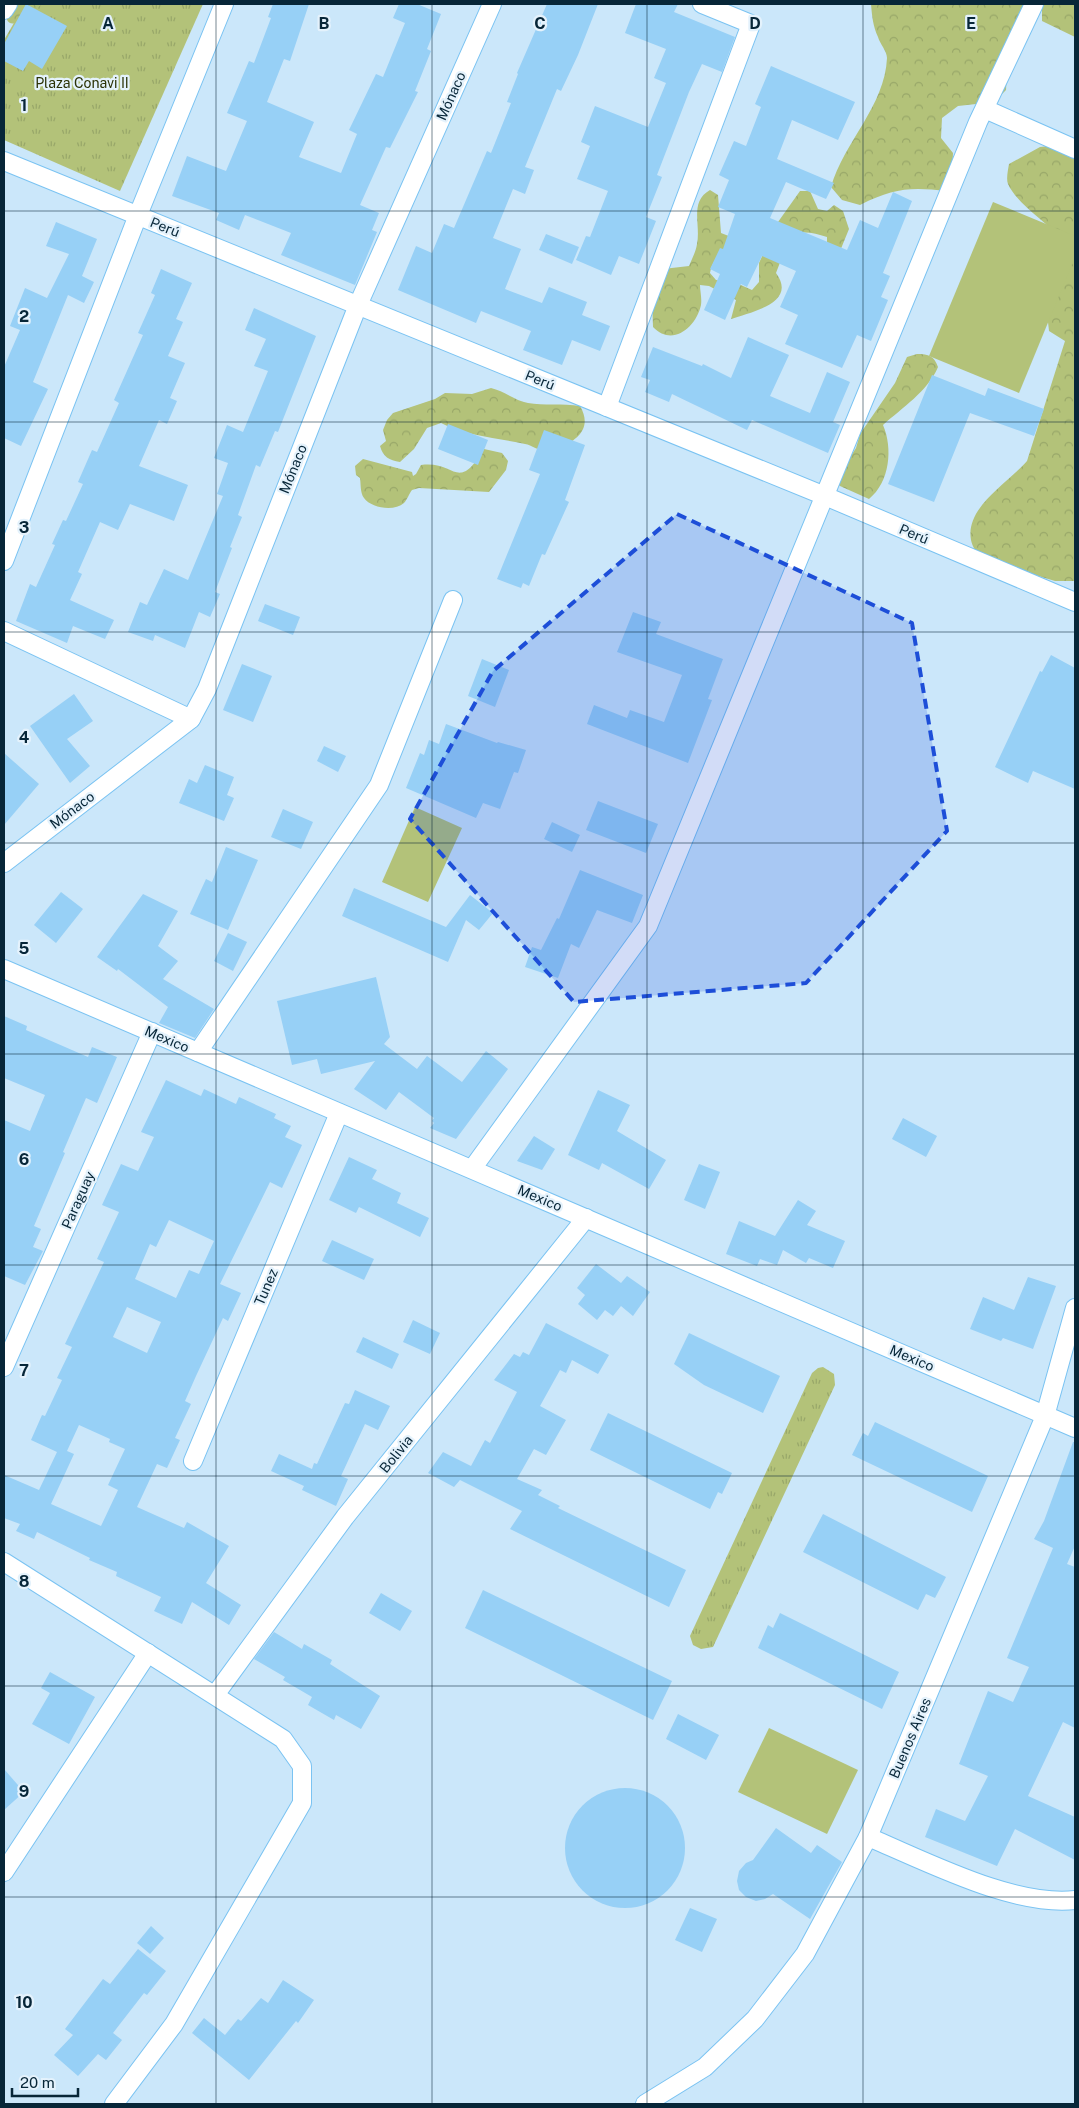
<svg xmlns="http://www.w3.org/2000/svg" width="1079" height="2108" viewBox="0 0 1079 2108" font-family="'Public Sans',sans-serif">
  <defs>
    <pattern id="grass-tufts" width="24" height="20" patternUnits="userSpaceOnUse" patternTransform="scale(1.25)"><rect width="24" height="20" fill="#b3c279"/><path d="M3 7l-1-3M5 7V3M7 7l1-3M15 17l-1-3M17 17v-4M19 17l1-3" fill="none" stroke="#98a769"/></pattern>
    <pattern id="forest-crowns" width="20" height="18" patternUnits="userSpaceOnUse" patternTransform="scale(1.25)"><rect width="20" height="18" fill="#b3c279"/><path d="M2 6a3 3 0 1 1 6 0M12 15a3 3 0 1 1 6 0" fill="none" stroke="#98a769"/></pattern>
  </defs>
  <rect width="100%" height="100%" fill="#cbe7fa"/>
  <g fill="url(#grass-tufts)">
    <path d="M25,4H203L120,191L4,140V40Z"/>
    <path d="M823,1367L834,1374L835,1385L713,1647L701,1649L693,1645L690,1636L812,1373L818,1368Z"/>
  </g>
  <g fill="url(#forest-crowns)">
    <path d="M6,4H42C29,15 2,42 6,4Z"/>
    <path d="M871,4H1028L1008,54L1006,90L994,102L958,106L942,118L941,138L953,153L952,173L947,191C910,187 894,188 860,205L842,200L831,187C844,142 885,106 887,58C887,51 880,44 878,37C873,26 872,16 871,4Z"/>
    <path d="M1042,4H1075V37L1042,21Z"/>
    <path d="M1058,145H1075L1074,581H1055L979,558C977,553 972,546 971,540C965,507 1008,483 1027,461L1065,341L1049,331L1047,313L1061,239C1047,222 1017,204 1008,184C1006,179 1008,170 1009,164L1040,147Z"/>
    <path d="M710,190L718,195L721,233L739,240C726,250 713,256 710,273L716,280L734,282L752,290L759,282V263L778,222L800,191H810L818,209L827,211L834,205L843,211L849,229L838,256H827V237C813,233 803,230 790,236L776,273C798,303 751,312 731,319L736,300L709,286L700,285C700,291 702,298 701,305C696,328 672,347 653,327L652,297L663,269L689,266C692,259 696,251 697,244C701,224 689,202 710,190Z"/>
    <path d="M917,354C929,354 934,356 938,367C928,391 902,408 883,425C893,448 890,482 869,499L840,486L834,482L856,448L860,434L895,383L907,357Z"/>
    <path d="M491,388C504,391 516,401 528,403C543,406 563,403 580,406C593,428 577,441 558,448C555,449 550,451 547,451C540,452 532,445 525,444C498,438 466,436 441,423L427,428L414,449L400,462C389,460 383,457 380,446L386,441L383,430L387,420L393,413L435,399L445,393L472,394Z"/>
    <path d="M484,449L502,453L508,461L506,470L489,492L419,488L412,490C409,494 407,500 404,503C394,512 371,508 364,498C360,493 361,484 360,478L356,475L355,466L363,459L412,472L413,476L416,474L421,465C456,460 457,494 484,449Z"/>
  </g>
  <g fill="#b3c279">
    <path d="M993,202L1075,236V257L1019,393L929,356Z"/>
    <path d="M415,807L462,828L428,902L382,882Z"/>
    <path d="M769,1728L858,1770L827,1834L738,1792Z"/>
  </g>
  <g fill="#97d0f6" fill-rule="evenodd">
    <path d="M26,4L67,26L42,69L29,61L23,71L4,61V44Z"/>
    <path d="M273,4H309L290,61L284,59L267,102L314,122L299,157L341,173L357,134L349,130L376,74L383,77L405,23L393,18L399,4H417L441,14L427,49L431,51L415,91L418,92L390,148L386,147L360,205L379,213L372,230L377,232L355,285L281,255L291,233L245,215L239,230L216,220L219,213L172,196L187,156L226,171L247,121L227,113L249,61L254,63L271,18L268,17Z"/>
    <path d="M547,4H598L578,55L561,91L557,89L525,167L534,170L525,194L513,189L493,238L521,249L505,289L542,303L549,287L587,302L582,315L610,326L600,351L572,340L562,365L523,350L531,331L481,311L476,323L398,290L416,246L432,253L444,224L454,228L487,151L491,153L511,103L507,102L518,74L517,73Z"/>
    <path d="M636,4H678L674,12L735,37L722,72L702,64L689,92L657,175L662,177L646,217L656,221L639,264L619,256L611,275L576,260L586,236L590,237L608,191L577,179L590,146L581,142L595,106L648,127L666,83L654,78L666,49L625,33Z"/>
    <path d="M771,66L855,102L838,140L792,120L777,159L834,183L826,199L786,182L770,218L847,250L860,220L878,228L893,192L912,201L883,273L890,276L881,297L888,300L871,341L857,335L842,368L785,344L798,315L780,307L796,271L762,256L747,287L741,284L725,320L704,310L720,274L710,269L720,248L723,249L735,214L718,207L729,180L719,175L734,141L746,146L761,107L755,104Z"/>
    <path d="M56,222L97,239L82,276L94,282L84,303L68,295L33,382L48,389L21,446L4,438V367L20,330L10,326L25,288L47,298L69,254L46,246Z"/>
    <path d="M546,234L579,247L572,264L539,250Z"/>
    <path d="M161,269L192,283L176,319L183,322L168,356L185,363L170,398L177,401L167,424L159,420L139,466L188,485L174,521L130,504L118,530L100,522L78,572L82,574L70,600L114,620L105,639L73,626L67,643L16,621L30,584L36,587L55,545L52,544L63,520L66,521L83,484L78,482L92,450L97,452L119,403L114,400L143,335L138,333L155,295L151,293Z"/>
    <path d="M254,308L316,336L278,432L275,431L260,467L256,465L238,515L242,517L230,547L232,548L215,592L220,594L210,617L199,612L185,648L155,635L153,641L128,632L140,602L147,605L164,569L188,580L223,496L217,494L228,463L214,458L227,425L243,432L268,371L254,366L266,339L245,330Z"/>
    <path d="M748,337L789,355L770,396L810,413L827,372L850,382L833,422L840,425L828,453L752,420L747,430L672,394L669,402L645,392L650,380L641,377L653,347L702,366L703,364L731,378Z"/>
    <path d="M932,375L985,396L988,388L1044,409L1034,436L970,413L934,502L888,484Z"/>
    <path d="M448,424L488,440L478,465L438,449Z"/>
    <path d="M544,430L585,445L565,500L569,502L545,555L542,554L529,586L523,583L521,588L497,579L540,474L529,470Z"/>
    <path d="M265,604L300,617L293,635L258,621Z"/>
    <path d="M633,612L661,622L656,634L723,659L708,699L712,700L688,763L587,724L594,705L627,718L630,710L664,722L682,675L617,652Z"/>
    <path d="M1051,655L1075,668V789L1033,771L1028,783L995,767L1040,671L1042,672Z"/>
    <path d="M482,659L509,670L495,707L468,696Z"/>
    <path d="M242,664L272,676L253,722L223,710Z"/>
    <path d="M74,694L93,721L67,739L90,766L70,783L30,726Z"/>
    <path d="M446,724L497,743L498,742L526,750L518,773L514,772L500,809L483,803L476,818L406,788L420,753L424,755L429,740L439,744Z"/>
    <path d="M324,746L346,756L338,772L317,761Z"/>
    <path d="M4,753L39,784L4,825Z"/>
    <path d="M205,765L234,777L227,795L234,798L224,821L179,803L189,779L197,783Z"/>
    <path d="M598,801L658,824L646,853L586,830Z"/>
    <path d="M283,809L313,822L301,849L271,837Z"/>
    <path d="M552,822L580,835L572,852L544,839Z"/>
    <path d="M226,847L258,860L228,930L190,914L206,879L212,882Z"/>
    <path d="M580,870L643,895L632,923L597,910L579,948L571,944L558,978L525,967L532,947L541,950L557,918L559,919Z"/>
    <path d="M354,888L446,927L470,895L493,913L479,930L466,920L448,962L342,916Z"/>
    <path d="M61,892L83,909L56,943L34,925Z"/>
    <path d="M143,894L178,911L158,946L178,961L163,979L214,1009L195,1038L159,1023L168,1007L118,969L117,971L97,957Z"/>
    <path d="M228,933L247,942L233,971L214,961Z"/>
    <path d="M376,977L390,1037L384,1044L417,1069L427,1056L462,1082L486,1051L508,1069L456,1139L430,1128L434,1123L432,1121L434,1118L399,1092L386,1110L354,1089L375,1061L321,1074L317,1059L292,1065L277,1001Z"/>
    <path d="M4,1016L27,1026L26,1030L88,1057L92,1047L117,1057L97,1103L86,1098L63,1152L65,1153L34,1226L41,1229L33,1247L43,1251L25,1285L4,1276V1120L30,1131L45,1095L4,1078Z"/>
    <path d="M166,1080L201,1096L204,1089L236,1104L239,1097L276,1114L274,1118L291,1126L285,1137L302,1145L282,1188L270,1182L220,1284L241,1293L228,1321L223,1318L196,1376L185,1401L191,1404L175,1438L180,1440L167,1468L157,1464L137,1507L184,1528L187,1522L229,1546L206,1583L241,1605L229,1625L192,1602L182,1624L154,1611L161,1597L116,1576L117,1572L89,1560L90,1558L37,1532L34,1539L16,1531L20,1524L4,1518V1475L39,1490L57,1452L31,1440L42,1415L45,1416L62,1380L57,1378L72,1347L65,1344L104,1262L97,1259L119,1212L102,1205L121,1164L138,1171L154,1137L141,1132ZM169,1220L214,1241L199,1274L189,1270L176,1298L135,1279L150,1244L156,1247ZM127,1307L161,1322L147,1353L113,1337ZM79,1425L110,1439L109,1442L125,1449L108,1485L118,1490L101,1526L51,1504L74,1454L67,1451Z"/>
    <path d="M598,1090L630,1105L617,1131L666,1160L649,1189L602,1163L599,1170L568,1155Z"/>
    <path d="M903,1118L937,1136L926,1157L892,1139Z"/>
    <path d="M534,1136L555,1149L542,1170L517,1161Z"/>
    <path d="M349,1157L377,1170L372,1179L401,1193L397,1203L429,1218L420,1237L359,1207L356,1213L329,1200Z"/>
    <path d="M699,1164L720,1172L705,1209L684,1200Z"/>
    <path d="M798,1200L816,1211L807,1225L845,1241L833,1268L809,1258L806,1263L783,1250L777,1265L760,1259L757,1266L726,1254L739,1221L775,1236Z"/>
    <path d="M332,1240L374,1259L364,1280L322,1261Z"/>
    <path d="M596,1264L621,1283L627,1276L650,1292L633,1316L621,1306L613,1316L605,1310L597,1320L578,1304L585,1295L577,1288Z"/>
    <path d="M1028,1277L1056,1286L1033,1349L1003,1338L1001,1341L970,1329L983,1297L1014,1310Z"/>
    <path d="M413,1320L440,1333L430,1354L403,1342Z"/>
    <path d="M546,1323L609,1355L598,1374L572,1360L566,1373L560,1370L540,1406L566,1420L546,1455L534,1449L517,1479L542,1490L538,1495L560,1506L558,1508L686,1570L669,1607L510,1529L522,1511L460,1480L454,1487L428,1473L443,1452L471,1466L485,1440L490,1443L517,1392L494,1380L514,1354L520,1357L523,1352L529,1355Z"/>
    <path d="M689,1333L780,1376L763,1413L704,1385L674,1364Z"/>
    <path d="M363,1337L399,1354L392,1369L356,1352Z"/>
    <path d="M355,1390L390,1406L378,1430L365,1424L341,1476L348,1479L336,1506L302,1490L304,1486L271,1471L279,1454L312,1469L314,1463L317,1464L345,1403L349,1404Z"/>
    <path d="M608,1413L732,1473L722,1494L718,1492L710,1509L590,1450Z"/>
    <path d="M875,1422L988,1476L972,1512L852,1455L863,1433L868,1436Z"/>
    <path d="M1073,1442H1075V1546L1067,1564L1075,1567V1728L1063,1722L1028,1796L1075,1817V1860L1015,1829L997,1866L925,1837L936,1809L965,1821L988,1776L959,1764L988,1691L1013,1702L1029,1667L1007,1658L1053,1548L1034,1539L1044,1521Z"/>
    <path d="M823,1514L946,1577L935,1598L926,1594L918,1610L803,1552Z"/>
    <path d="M483,1590L672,1681L653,1720L465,1628Z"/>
    <path d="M381,1593L412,1611L400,1631L369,1613Z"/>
    <path d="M780,1613L899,1672L882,1709L758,1648L768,1625L773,1628Z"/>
    <path d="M274,1632L302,1649L304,1644L332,1660L330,1664L380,1696L361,1729L336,1715L334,1720L308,1705L312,1697L283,1680L285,1677L254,1659Z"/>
    <path d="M50,1672L95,1697L69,1744L32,1724L50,1693L41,1688Z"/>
    <path d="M678,1714L719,1735L706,1760L666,1739Z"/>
    <path d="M4,1769L24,1792L4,1810Z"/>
    <circle cx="625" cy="1848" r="60"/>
    <path d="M776,1828L811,1853L817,1845L842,1862L810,1919L773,1894L765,1899L756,1901L746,1897L739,1890L737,1881L739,1871L746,1863L753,1860Z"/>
    <path d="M690,1908L717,1919L702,1952L675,1940Z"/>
    <path d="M151,1926L164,1938L150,1954L137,1943Z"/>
    <path d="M138,1949L166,1971L147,1995L144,1993L113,2033L122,2040L106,2060L98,2054L78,2076L54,2055L73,2035L65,2029L103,1979L110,1984Z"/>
    <path d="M283,1980L314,2000L298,2023L296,2021L249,2080L192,2033L204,2018L225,2035L238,2019L241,2021L261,1998L268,2003Z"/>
  </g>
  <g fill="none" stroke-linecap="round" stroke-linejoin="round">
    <g stroke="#7ac3f2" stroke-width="20">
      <g id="minor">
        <path d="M4,10L8,4"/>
        <path d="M985,109L1075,149"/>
        <path d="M4,161L825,496L1075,602"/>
        <path d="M607,407L751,24L702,4"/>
        <path d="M4,561L138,215L224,4"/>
        <path d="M4,631L191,719"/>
        <path d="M4,863L191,719L207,689L358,305L492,4"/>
        <path d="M4,969L1075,1428"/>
        <path d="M198,1052L379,785L453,600"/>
        <path d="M472,1169L648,926L978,122L1034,4"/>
        <path d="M4,1367L152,1032"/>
        <path d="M193,1461L339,1113"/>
        <path d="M4,1562L283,1739L302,1766V1803L174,2024L114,2104"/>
        <path d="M215,1695L345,1517L586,1218"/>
        <path d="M868,1837C926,1861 1013,1907 1075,1900"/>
        <path d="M4,1872L148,1653"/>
        <path d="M645,2104L705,2067L755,2019L805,1954L868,1837L1045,1416L1075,1308"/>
      </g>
    </g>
    <use href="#minor" stroke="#fff" stroke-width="18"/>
  </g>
  <path fill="#1d4ed8" fill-opacity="0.2" stroke="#1d4ed8" stroke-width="4" stroke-dasharray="10 6" stroke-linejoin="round" d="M677,514L912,623L947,831L806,983L574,1002L410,819L493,671Z"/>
  <path fill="none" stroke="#072638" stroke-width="1" stroke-opacity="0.55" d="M216,4V2104M432,4V2104M647,4V2104M863,4V2104M4,211H1075M4,422H1075M4,632H1075M4,843H1075M4,1054H1075M4,1265H1075M4,1476H1075M4,1686H1075M4,1897H1075"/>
  <g text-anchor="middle" stroke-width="4.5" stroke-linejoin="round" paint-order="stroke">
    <g font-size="14" fill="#2b3205" stroke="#e4f2fc">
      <text x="82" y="88">Plaza Conavi II</text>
    </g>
    <g font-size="14" fill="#072638" stroke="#e4f2fc">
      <text transform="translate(451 96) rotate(-66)" y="5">Mónaco</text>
      <text transform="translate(165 227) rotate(22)" y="5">Perú</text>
      <text transform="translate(540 380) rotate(22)" y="5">Perú</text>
      <text transform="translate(293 469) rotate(-68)" y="5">Mónaco</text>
      <text transform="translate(914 534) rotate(23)" y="5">Perú</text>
      <text transform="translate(72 810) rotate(-37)" y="5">Mónaco</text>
      <text transform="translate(167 1039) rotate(23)" y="5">Mexico</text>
      <text transform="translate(540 1198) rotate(23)" y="5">Mexico</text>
      <text transform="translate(78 1200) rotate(-66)" y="5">Paraguay</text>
      <text transform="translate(266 1287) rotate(-67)" y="5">Tunez</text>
      <text transform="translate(912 1358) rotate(23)" y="5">Mexico</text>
      <text transform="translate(396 1454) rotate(-51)" y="5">Bolivia</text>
      <text transform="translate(910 1738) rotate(-67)" y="5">Buenos Aires</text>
    </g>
  </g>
  <g font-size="16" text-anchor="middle" font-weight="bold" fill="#072638" stroke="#e4f2fc" stroke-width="4.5" stroke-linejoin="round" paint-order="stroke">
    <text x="108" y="29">A</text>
    <text x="324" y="29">B</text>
    <text x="540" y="29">C</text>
    <text x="755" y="29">D</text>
    <text x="971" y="29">E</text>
    <text x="24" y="111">1</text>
    <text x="24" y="322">2</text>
    <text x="24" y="533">3</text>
    <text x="24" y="743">4</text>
    <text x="24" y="954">5</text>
    <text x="24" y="1165">6</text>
    <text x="24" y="1376">7</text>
    <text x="24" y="1587">8</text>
    <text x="24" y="1797">9</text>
    <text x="24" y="2008">10</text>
  </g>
  <rect width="1079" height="2108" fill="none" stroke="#072638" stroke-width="10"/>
  <path d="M12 2088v8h66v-8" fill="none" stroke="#072638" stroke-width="2.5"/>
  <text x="20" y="2088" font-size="15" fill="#072638" stroke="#e4f2fc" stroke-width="4" paint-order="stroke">20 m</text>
</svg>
